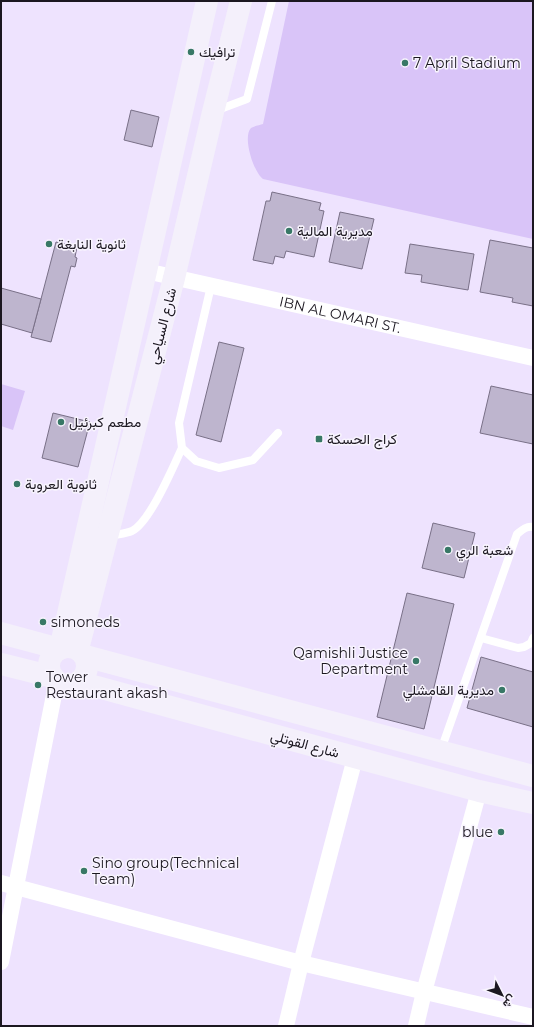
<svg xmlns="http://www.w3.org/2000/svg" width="534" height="1027" viewBox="0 0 534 1027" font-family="Montserrat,Vazirmatn,sans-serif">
  <rect width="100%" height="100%" fill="#eee3fe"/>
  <g fill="#d9c4f8">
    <path d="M289,1H533V239L263,179C254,173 242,137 251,128C254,126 260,125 263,124Z"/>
    <path d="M1,384L25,391L13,430L1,426Z"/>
  </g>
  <g fill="#beb5ce" stroke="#797087">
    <path d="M131,110L159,117L152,147L124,140Z"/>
    <path d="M272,192L321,203L319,210L324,211L314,257L286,251L284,258L275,256L273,264L253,260L266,201H270Z"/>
    <path d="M340,212L374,219L362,269L329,262Z"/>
    <path d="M490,240L533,248V306L512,302L513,298L480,292Z"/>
    <path d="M56,242L77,247L75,257L77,258L75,267L71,266L51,342L31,337Z"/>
    <path d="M410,244L474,254L468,290L421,282L422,275L405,273Z"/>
    <path d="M1,288L41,299L32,333L1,324Z"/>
    <path d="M219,342L244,348L221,442L196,435Z"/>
    <path d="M491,386L533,395V444L480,433Z"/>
    <path d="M53,413L90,422L78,467L42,458Z"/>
    <path d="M433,523L475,533L464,578L422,568Z"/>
    <path d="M407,593L454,604L424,729L377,717Z"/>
    <path d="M481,657L533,672V727L467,708Z"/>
  </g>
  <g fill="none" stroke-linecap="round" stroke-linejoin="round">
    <g stroke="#fff" stroke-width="8">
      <path d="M215,111L247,99L272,1"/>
      <path d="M211,286L179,423L182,448L196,461L219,468L253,460L278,433"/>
      <path d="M110,536C117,534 125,534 132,531C150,522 173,467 182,448"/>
      <path d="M481,638L518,648L524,647L531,643L533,638"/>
      <path d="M441,750L517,534C522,530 526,526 533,527"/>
    </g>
    <g stroke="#fff" stroke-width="16">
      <path id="s1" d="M146,271L533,358"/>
      <path d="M1,883L301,963L533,1017"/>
      <path d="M1,962L54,695L63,684"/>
      <path d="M286,1026L301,963L355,758"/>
      <path d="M416,1026L424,992L479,791"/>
    </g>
    <g stroke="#f4f0fb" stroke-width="22">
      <path d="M1,633L60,649L146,271L207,1"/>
      <circle cx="68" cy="666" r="19"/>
      <path d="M78,649L174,278L213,112L241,1"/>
      <path d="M85,656L533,776"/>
      <path d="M1,664L53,677"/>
      <path d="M79,682L479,791L533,803"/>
    </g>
  </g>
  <g fill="#387866" stroke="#f8f4fe" stroke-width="1.5">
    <circle cx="191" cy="52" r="4"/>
    <circle cx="405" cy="63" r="4"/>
    <circle cx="289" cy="231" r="4"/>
    <circle cx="49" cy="244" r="4"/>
    <circle cx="61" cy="422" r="4"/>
    <rect x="315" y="435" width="8" height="8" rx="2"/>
    <circle cx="17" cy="484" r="4"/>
    <circle cx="448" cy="550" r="4"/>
    <circle cx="43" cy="622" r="4"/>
    <circle cx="416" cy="661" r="4"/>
    <circle cx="38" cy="685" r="4"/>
    <circle cx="502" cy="690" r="4"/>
    <circle cx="501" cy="832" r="4"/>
    <circle cx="84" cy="871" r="4"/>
  </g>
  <g text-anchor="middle" stroke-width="3" stroke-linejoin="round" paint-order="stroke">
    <g font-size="14" fill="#1b1720" stroke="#f8f4fe" text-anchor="start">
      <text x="199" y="57">ترافيك</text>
      <text x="413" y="68">7 April Stadium</text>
      <text x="297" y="236">مديرية المالية</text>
      <text x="57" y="249">ثانوية النابغة</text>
      <text x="69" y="427">مطعم كبرئيل</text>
      <text x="327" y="444">كراج الحسكة</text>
      <text x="25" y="489">ثانوية العروبة</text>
      <text x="456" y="555">شعبة الري</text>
      <text x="51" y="627">simoneds</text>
      <text x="408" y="658" text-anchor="end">Qamishli Justice<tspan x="408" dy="16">Department</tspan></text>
      <text x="46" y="682">Tower<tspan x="46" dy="16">Restaurant akash</tspan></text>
      <text x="494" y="695" text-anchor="end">مديرية القامشلي</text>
      <text x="493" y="837" text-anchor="end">blue</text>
      <text x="92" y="868">Sino group(Technical<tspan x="92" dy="16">Team)</tspan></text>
    </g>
    <g font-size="14" fill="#1b1720" stroke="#f8f4fe">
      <text dy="5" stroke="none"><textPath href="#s1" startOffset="199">IBN AL OMARI ST.</textPath></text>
      <text transform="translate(162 326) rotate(-76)" y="5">شارع السياحي</text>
      <text transform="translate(305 744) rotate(15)" y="5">شارع القوتلي</text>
    </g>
  </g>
  <rect width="534" height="1027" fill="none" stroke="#1b1720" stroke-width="4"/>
  <g transform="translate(502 995) rotate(132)" stroke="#f8f4fe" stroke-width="3" paint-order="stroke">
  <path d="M0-3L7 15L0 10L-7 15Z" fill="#1b1720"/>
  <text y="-6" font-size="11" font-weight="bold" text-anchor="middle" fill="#1b1720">ش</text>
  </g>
</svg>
